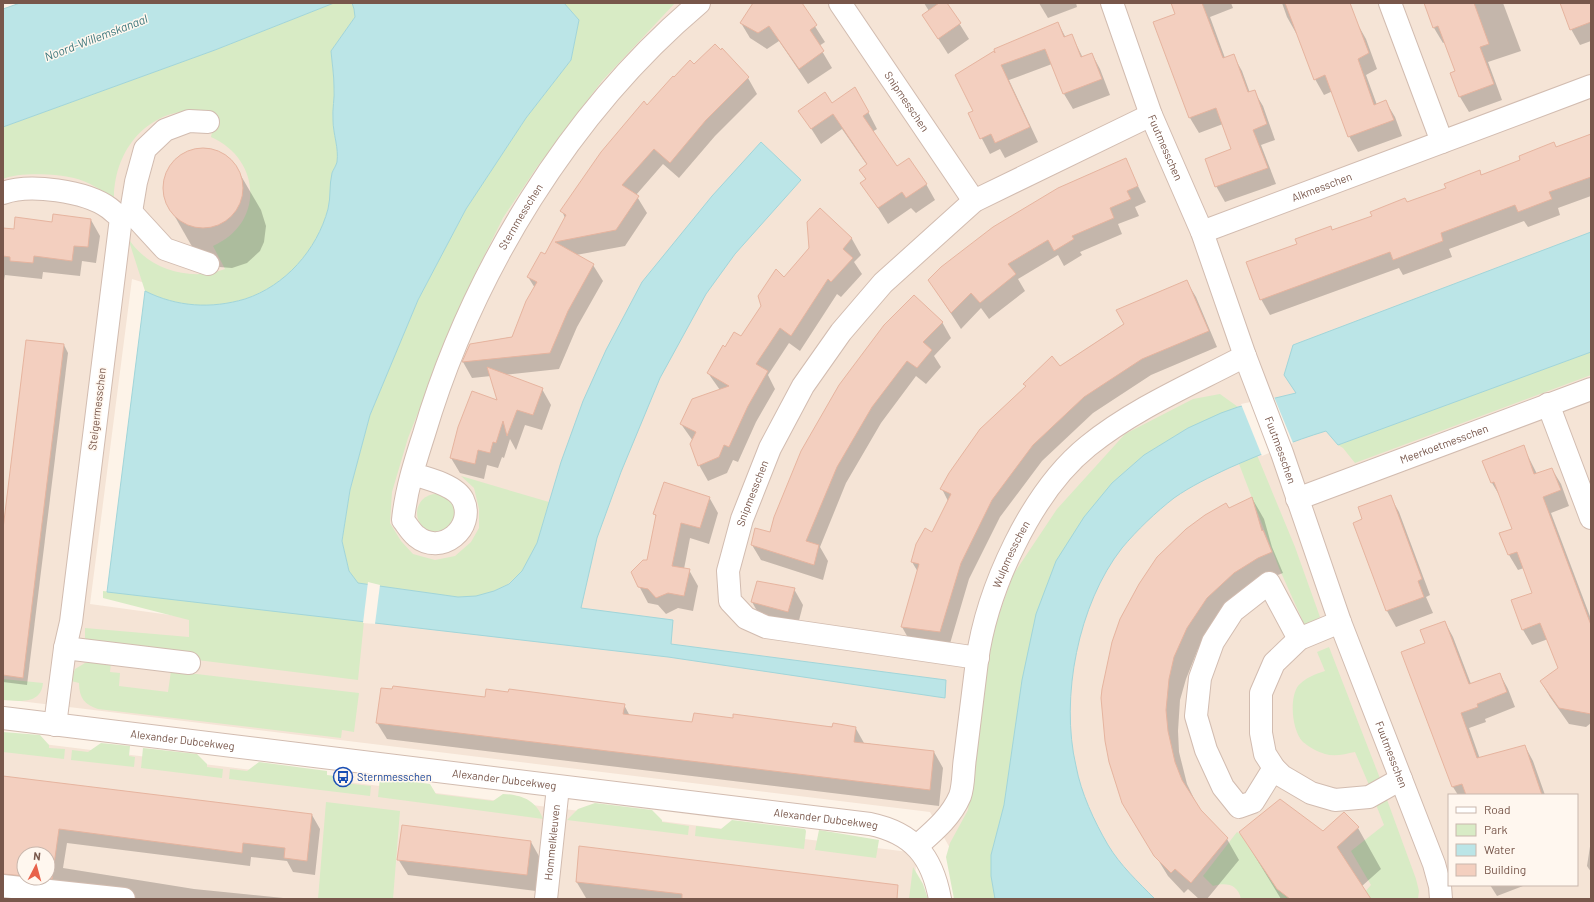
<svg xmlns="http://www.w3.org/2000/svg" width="1594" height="902" viewBox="0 0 1594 902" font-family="Barlow,sans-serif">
  <rect width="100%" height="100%" fill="#fdf3e8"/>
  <g fill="#f5e4d6" fill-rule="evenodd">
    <path d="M644,3H1591V899H978L930,812L3,699V175L215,95L251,100L261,272L171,291L132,279L90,604L339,638L399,377ZM1449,795H1577V885H1449Z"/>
    <path d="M3,739L917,853L913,899H3ZM24,854H48V878H24Z"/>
  </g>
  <g fill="#d8ebc5">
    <path d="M334,3H352L354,9L355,17L331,51C332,63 334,75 334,87C335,98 332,109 333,120C333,134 339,148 337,162C336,166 333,170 332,173C329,185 331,197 328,209C317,250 285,286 245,299C211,309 177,307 145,291L128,238C148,270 191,282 225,269L213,246C265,223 261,159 211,137L216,113C159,100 115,141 114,197C102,191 88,181 74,178C56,174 20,172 3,179V127L215,50Z"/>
    <path d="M564,3H675L602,81L537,167L503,218L476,272L447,340L408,438L392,492L390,523L401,541L413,554L435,560L455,556L471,542L479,528V509L474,488L461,476L549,502L537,543L522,571L508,584L494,591L476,596L458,597L358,583L349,571L342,541L350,490L370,415L418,300L466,209L526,118L571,60L579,20Z"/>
    <path d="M1591,352V375L1355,463L1343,448L1338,445Z"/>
    <path d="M1220,394L1238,407L1188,428L1144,455L1112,483L1022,680L1004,805L991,855V876L995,899H954L946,857L950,843L968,810L987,649L1013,575L1057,509L1125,434L1193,399Z"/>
    <path d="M1257,455L1295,547L1320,617L1305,626L1279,568L1239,464Z"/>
    <circle cx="436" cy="513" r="19"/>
    <path d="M103,591L364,621L358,680L197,660L90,643L85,638V628L189,637V620L103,598Z"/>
    <path d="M1329,647L1381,781L1369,785L1355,752C1345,754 1335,757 1325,754C1318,752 1309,747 1303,742C1292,731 1289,699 1298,686C1305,678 1315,674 1325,671L1317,652Z"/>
    <path d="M95,662L111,663L110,672L120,673L119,686L168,692L171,671L359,693L354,732L342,730L341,738L98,709C85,705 79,698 79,683L71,681L75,669L85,663Z"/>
    <path d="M3,679L43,683C41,705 19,701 3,700Z"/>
    <path d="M3,732L40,735L49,745V748L65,749L64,759L3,752Z"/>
    <path d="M101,743L130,746L129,756L135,757L134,767L71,760L72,750L88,752Z"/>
    <path d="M143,748L197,754L207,764V767L223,769L222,778L141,768Z"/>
    <path d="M259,762L327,771V775L345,777L344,783L371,786L370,796L229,779L230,769L247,771Z"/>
    <path d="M380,777L430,784L436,794L493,801L503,794C522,795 536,800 543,819L378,797Z"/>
    <path d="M1386,797L1416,879L1419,891L1418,899H1359L1371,885L1351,851L1384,825L1375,802Z"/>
    <path d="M326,802L400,811L393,899H318Z"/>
    <path d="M595,803L652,810L662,820V822L689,826L688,835L567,820L578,809Z"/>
    <path d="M732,820L805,829L806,831L804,849L695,836L696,826L721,829Z"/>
    <path d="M819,830L879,840L876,858L815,850Z"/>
    <path d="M1237,832L1241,835L1277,889L1290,899H1241C1238,884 1226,882 1213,886L1203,876Z"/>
    <path d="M913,867L923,884L928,899H909Z"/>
  </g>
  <g fill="#bbe5e7" stroke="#a1d5d9">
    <path d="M20,3H334L215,50L3,127V9Z"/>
    <path d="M352,3H564L579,20L571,60L526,118L466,209L418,300L370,415L350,490L342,541L349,571L358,583L458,597L476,596L494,591L509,584L522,571L537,543L561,462L583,401L606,350L642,282L712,196L761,142L801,180L735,254L706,294L660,378L621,472L597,538L581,608L673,620L671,644L946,680L945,698L668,657L107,592L145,291C177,307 211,309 245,299C285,286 317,250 328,209C331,197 329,185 332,173C333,170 336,166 337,162C339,148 333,134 333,120C332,109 335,98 334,87C334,75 332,63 331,51L355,17L354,9Z"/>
    <path d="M1591,232V352L1338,445L1326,431C1293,441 1261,454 1229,468C1210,477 1191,486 1174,498C1156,512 1137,530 1122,548C1078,604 1060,698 1076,766C1081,793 1094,821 1108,845C1120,865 1138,882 1155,899H995L991,876V855L1004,805L1022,680L1036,614L1056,561L1084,517L1112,483L1144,455L1188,428L1221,413L1238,407L1296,393L1284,375L1293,345Z"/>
  </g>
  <g fill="#fdf3e8">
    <path d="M1274,397L1293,443L1262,456L1241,404Z"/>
    <path d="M368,582L380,585L375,624L363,623Z"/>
  </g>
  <g fill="#0003" fill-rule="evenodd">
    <path d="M757,3H800L825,42L819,46L832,68L808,84L779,41L767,49L750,38L741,23Z"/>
    <path d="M924,3H948L947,4L969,39L948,54L923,15L929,11Z"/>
    <path d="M1039,3H1076L1077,7L1048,18Z"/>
    <path d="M1172,3H1231L1233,8L1210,17L1225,58L1233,55L1242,71L1250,93L1254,91L1263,106L1275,140L1261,145L1276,184L1225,202L1216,186L1233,150L1223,124L1199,133L1190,118L1155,23L1177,15Z"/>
    <path d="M1282,3H1334L1357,23L1366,39L1377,69L1366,75L1377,105L1386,102L1395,117L1402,136L1358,152L1349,136L1333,91L1324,95L1315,79L1297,33H1296L1287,17Z"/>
    <path d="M1425,3H1503L1521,51L1488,62L1502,100L1469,112L1460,97L1451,73L1456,72L1445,42L1443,43L1434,28Z"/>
    <path d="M1563,3H1591V41L1580,45L1571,29Z"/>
    <path d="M1058,23L1066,38L1072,36L1083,58L1092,54L1100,69L1110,95L1073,109L1064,94L1052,64L1009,80L1038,142L1005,158L1000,149L990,154L969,114L974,111L996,57Z"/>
    <path d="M694,65L748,78L757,94L715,136L679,178L663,164L636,195L647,213L625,246L576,255L593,265L603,281L577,327L559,369L504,375L542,389L551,405L542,430L525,425L516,450L510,439L504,458L502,457L498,468L487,465L484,479L460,473L451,458L498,402L491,376L472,378L463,362L471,344L512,337L535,288L528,277L545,255L565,218L562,211L647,106L674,79Z"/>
    <path d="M832,104H864L877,129L872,132L897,168L926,184L935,200L916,213L911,208L888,224L862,183L866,180L860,170L867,165L842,129L821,144L800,111Z"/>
    <path d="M1591,135V196L1558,208L1560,215L1528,227L1524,221L1449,249L1452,257L1403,275L1399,268L1270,315L1261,299L1333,231L1447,189L1479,171L1482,176Z"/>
    <path d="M208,148L224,155L237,169L261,210L266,226L264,242L260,251L247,263L232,268L219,267L205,261L194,250L170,208L164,194L165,180L170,167L181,156L196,149Z"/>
    <path d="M1125,160L1146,202L1135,207L1139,216L1118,224L1122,234L1080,252L1082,255L1064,266L1058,255L1018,279L1025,291L989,319L981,308L961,329L929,280Z"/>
    <path d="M820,210L852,239L861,255L854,262L862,274L841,297L837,294L800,351L789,343L768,375L775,389L756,422L738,462L733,460L727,473L708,481L699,465L693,441L681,424L720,390L708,373L725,348L742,338L784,279L810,248Z"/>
    <path d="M91,220L100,236L96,263L82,261L80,276L43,272L42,279L5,275L3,286V229L14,230L53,223Z"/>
    <path d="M1187,282L1196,297L1217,347L1151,375L1093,413L1042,461L1000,517L969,579L949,647L911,643L902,627L918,572L912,562L932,533L948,501L942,489L1059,367Z"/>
    <path d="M942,322L951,338L934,356L941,367L926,384L916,376L881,423L846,483L820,547L828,561L823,580L761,560L752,545L770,533L802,452Z"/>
    <path d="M64,345L68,353L27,685L3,682V538Z"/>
    <path d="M1523,446L1537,474L1552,469L1561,484L1569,506L1551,513L1591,619V723L1586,727L1569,724L1550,697L1541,682L1559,669L1548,639L1532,645L1523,630L1512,601L1533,593L1524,568L1518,570L1509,555L1513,529L1501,498L1492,483Z"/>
    <path d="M1390,496L1399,512L1430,595L1426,597L1433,613L1396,627L1387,611L1354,523L1364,520Z"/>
    <path d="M709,497L718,513L709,544L690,538L684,569L689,570L698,586L693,611L678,608L666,614L658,605L648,603L639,586L648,562L657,517L654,514Z"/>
    <path d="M1252,498L1264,519L1272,547L1283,573L1270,578L1219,619L1198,649L1186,679L1180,700L1178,731L1179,752L1187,784L1200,811L1227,839L1239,860L1207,899H1199L1188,889L1184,893L1168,876L1136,824L1115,781L1229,509Z"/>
    <path d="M794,589L803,605L797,628L761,618L752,602Z"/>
    <path d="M1445,622L1453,637L1471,684L1500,674L1508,689L1515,707L1485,719L1486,722L1469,728L1480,759L1525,746L1533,761L1545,795H1458L1453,787L1403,653L1426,644Z"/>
    <path d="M486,698L624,705L630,716L693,723L855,727L864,743L934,752L943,768L939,806L387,739L377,723Z"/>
    <path d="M3,777L312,815L320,829L315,875L293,872L287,861L251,857L250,866L67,843L63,868L194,889L293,899H119L3,891ZM24,854H48V878H24Z"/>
    <path d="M1358,828L1381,869L1362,886L1370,899H1281L1240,832L1323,833Z"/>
    <path d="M1591,840V872L1587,866Z"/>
    <path d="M531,842L540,858L536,891L408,875L398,859Z"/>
    <path d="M580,847L882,899L586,898L576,881Z"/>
    <path d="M1490,885H1523V886L1497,896Z"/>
  </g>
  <g fill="#f3cfbf" stroke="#e6b49f">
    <path d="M753,3H802L817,25L810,30L824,51L799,69L769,26L758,33L740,23Z"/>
    <path d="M939,3H947L961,23L938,39L922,15Z"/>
    <path d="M1171,3H1202L1223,58L1234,54L1248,92L1255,90L1267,124L1253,130L1268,168L1215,187L1205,159L1231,149L1216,108L1189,118L1153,22L1175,14Z"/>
    <path d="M1285,3H1350L1369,53L1358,59L1374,105L1386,100L1394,120L1348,137L1325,75L1314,80Z"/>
    <path d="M1424,3H1474L1489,44L1480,47L1494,84L1459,97L1450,73L1455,71L1438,26L1433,28Z"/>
    <path d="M1560,3H1591V22L1570,30Z"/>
    <path d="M1058,22L1064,37L1072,34L1081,57L1092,53L1102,79L1063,94L1045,49L1001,65L1030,127L995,143L991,134L980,139L968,113L973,111L955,75L994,51L995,53L994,49Z"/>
    <path d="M715,44L721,50L722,48L749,77L706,120L670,163L654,149L622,185L639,196L616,230L555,242L594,264L568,311L550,353L462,362L470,344L512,337L526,301L537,282L527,277L541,252L545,254L566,215L560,211L601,152L644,101L647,105L673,76L674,77L690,60L694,64Z"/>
    <path d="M855,87L869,112L863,116L897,166L909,158L927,184L906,198L902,192L878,208L860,183L866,179L859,170L867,164L833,114L811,129L798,111L825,92L832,103Z"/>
    <path d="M1591,134V177L1549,192L1552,199L1518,212L1515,205L1441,233L1443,241L1393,260L1390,252L1260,300L1246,262L1297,244L1295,239L1331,226L1332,230L1372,216L1370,212L1405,198L1407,202L1446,188L1444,184L1480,170L1481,175L1520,160L1519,156L1554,142L1556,147Z"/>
    <circle cx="203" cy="188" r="40"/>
    <path d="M1126,158L1138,186L1127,191L1131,199L1110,208L1114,218L1072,236L1074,239L1054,251L1048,240L1008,264L1016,274L980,303L971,293L951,313L928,280L941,267L993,227L1058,188Z"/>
    <path d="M820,208L852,238L843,249L853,258L831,282L828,279L791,336L780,328L756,364L768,371L748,406L729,447L724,445L719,457L698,466L690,444L696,432L680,424L692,399L729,386L707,373L723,345L725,347L734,332L741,336L761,306L758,296L776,269L784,277L809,248L807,222Z"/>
    <path d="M53,214L91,219L88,247L74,246L72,261L34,256L33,263L10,261V257L3,256V228L14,229L15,217L52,222Z"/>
    <path d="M1187,280L1209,331L1142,359L1084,397L1033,445L992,500L961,563L940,632L901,627L919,564L911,562L916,544L925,528L932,532L951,494L940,489L949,473L980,429L1026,386L1023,384L1052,356L1060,366L1124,324L1116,310Z"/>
    <path d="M914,295L943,322L923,342L932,350L917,368L907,361L872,407L837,467L806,541L819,545L814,565L751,545L755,528L770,532L774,517L801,451L839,385L884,325Z"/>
    <path d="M26,340L64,344L23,678L3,675V529Z"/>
    <path d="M487,367L543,388L533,415L517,410L507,436L503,421L496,443L493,442L490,453L478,450L475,464L450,458L458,427L472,391L497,400Z"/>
    <path d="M1524,445L1534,474L1552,468L1561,490L1543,497L1591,625V714L1559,708L1540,681L1558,668L1540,623L1522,630L1511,600L1532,593L1517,552L1508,555L1499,533L1512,529L1494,482L1491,483L1482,461Z"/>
    <path d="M664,482L710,497L700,528L681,523L672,566L690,569L684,596L668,593L656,598L648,589L638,587L631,572L643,560H647L656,515L653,514Z"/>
    <path d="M1391,495L1422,579L1418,581L1424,597L1386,611L1353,523L1362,519L1358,507Z"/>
    <path d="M1252,497L1262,531L1263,530L1272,552L1258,558L1234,573L1207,598L1187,628L1174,657L1169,679L1166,710L1168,731L1175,762L1182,780L1201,810L1228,838L1191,883L1175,869L1171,873L1154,856L1122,803L1109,762L1105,741L1101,698L1102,689L1112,642L1120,619L1139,584L1157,557L1186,529L1205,515L1226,503L1229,508Z"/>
    <path d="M757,581L795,588L788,612L751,602Z"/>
    <path d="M1445,621L1469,684L1500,673L1507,692L1477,704L1478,707L1461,713L1477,758L1525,745L1542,795H1466L1462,784L1452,787L1401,652L1425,643L1420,630Z"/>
    <path d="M393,686L485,697L486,689L508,692L509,689L625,704L623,714L692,722L694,713L733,718V714L832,727L833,723L856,727L854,742L934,751L930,790L376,723L381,688L392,689Z"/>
    <path d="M3,776L312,814L307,861L284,858L285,848L243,843L242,853L59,829L52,879L46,878H48V854H24V876L3,874Z"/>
    <path d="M1280,799L1323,831L1344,812L1359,827L1337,847L1371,899H1290L1277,889L1239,832Z"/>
    <path d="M402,825L531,841L527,875L397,860Z"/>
    <path d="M579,846L898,885L897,899H682V894L576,882Z"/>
  </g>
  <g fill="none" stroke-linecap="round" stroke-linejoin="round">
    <g stroke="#d2bcb0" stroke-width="24">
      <g id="minor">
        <path id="s1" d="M840,3L974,201"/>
        <path id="s2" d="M1112,3L1151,115L1202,232L1245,356L1282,453L1340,622L1434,864L1440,886L1441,899"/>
        <path d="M1390,3L1442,142"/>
        <path d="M3,193C29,183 86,191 109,208C113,211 117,215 121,218L71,622L65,648L55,725"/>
        <path d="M131,212L165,249L208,264"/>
        <path d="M121,218L131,212L136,182L145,149L165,130L189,121L208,122"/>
        <path id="s3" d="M1202,232L1591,86"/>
        <path d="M1548,404L1591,518"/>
        <path id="s4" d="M412,474C426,478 456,485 463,500C476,528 441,557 416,536C411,532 407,525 403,520C406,490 415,462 424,434C472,272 570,112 699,3"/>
        <path id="s5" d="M1297,499L1591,389"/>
        <path d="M1340,622L1299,639L1274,663L1261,693V733L1265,754L1274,768L1282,776L1311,793L1335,800L1369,797L1401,779"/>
        <path d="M65,648L189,663"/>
        <path id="s6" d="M978,658L766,627L746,618L730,601L728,571L742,519L770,448L803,386L841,332L883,283L974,201L1151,115"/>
        <path id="s7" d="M3,718L870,824C913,833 932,856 940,899"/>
        <path d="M1274,768L1253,802L1239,807L1223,787L1206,750L1196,716L1200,678L1213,642L1233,611L1269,583L1299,639"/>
        <path id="s8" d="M917,846C934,831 951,817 960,796C964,785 963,770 965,758C969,726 973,693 977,661C987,589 1031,492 1088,446C1135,408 1192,384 1245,356"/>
        <path d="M3,886L124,899"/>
        <path id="s9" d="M546,899L558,787"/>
      </g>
    </g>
    <use href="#minor" stroke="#fff" stroke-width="22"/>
  </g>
  <defs>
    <g id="bus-ring" transform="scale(1)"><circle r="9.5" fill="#fff7ef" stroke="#1a4fb4" stroke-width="1.5"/><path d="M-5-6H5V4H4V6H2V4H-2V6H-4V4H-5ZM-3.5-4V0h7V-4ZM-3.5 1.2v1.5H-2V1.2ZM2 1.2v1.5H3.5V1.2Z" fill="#1a4fb4"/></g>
  </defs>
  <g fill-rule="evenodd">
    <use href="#bus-ring" x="343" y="777"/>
  </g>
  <g text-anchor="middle" stroke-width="3" stroke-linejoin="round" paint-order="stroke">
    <g font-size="11" fill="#78574b" stroke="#fff7ef">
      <text dy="4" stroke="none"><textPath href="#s1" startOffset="119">Snipmesschen</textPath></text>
      <text dy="4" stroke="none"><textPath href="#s2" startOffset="154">Fuutmesschen</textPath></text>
      <text dy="4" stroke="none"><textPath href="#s3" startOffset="128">Alkmesschen</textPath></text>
      <text dy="4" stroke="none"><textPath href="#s4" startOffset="488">Sternmesschen</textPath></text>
      <text transform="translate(97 409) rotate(-83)" y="4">Steigermesschen</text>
      <text dy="4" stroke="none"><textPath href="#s5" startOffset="157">Meerkoetmesschen</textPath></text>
      <text dy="4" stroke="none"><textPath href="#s2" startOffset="478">Fuutmesschen</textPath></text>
      <text dy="4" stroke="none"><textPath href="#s6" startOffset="371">Snipmesschen</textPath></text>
      <text dy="4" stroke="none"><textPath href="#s8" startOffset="315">Wulpmesschen</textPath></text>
      <text dy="4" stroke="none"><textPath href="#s7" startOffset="181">Alexander Dubcekweg</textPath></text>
      <text dy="4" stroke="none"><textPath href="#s2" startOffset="802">Fuutmesschen</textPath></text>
      <text dy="4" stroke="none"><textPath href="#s7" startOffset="505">Alexander Dubcekweg</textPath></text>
      <text dy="4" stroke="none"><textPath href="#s7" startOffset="829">Alexander Dubcekweg</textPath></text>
      <text dy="4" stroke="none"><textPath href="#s9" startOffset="57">Hommelkleuven</textPath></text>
    </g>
    <g font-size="11" fill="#164399" stroke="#fff7ef" text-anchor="start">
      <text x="357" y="781">Sternmesschen</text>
    </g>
    <g font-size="12" font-style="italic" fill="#3e787d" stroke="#fff7ef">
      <text transform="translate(96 38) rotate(-21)" y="4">Noord-Willemskanaal</text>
    </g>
  </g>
  <rect width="1594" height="902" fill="none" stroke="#78574b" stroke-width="8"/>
  <rect x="1448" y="794" width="130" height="92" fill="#fff7ef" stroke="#c9b7ad"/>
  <rect x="1456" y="807" width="20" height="6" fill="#ffffff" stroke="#c9b7ad"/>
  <text x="1484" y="814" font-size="12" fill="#78574b">Road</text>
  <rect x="1456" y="824" width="20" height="12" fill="#d8ebc5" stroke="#c9b7ad"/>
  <text x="1484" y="834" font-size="12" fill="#78574b">Park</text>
  <rect x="1456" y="844" width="20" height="12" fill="#bbe5e7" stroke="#c9b7ad"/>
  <text x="1484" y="854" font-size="12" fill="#78574b">Water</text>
  <rect x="1456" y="864" width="20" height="12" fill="#f3cfbf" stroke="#c9b7ad"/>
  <text x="1484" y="874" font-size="12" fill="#78574b">Building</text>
  <g transform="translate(36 866) rotate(6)"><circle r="19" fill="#fff7ef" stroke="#c9b7ad"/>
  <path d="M0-3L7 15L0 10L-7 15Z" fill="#e8624b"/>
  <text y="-6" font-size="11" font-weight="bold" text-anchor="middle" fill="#78574b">N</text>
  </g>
</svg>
